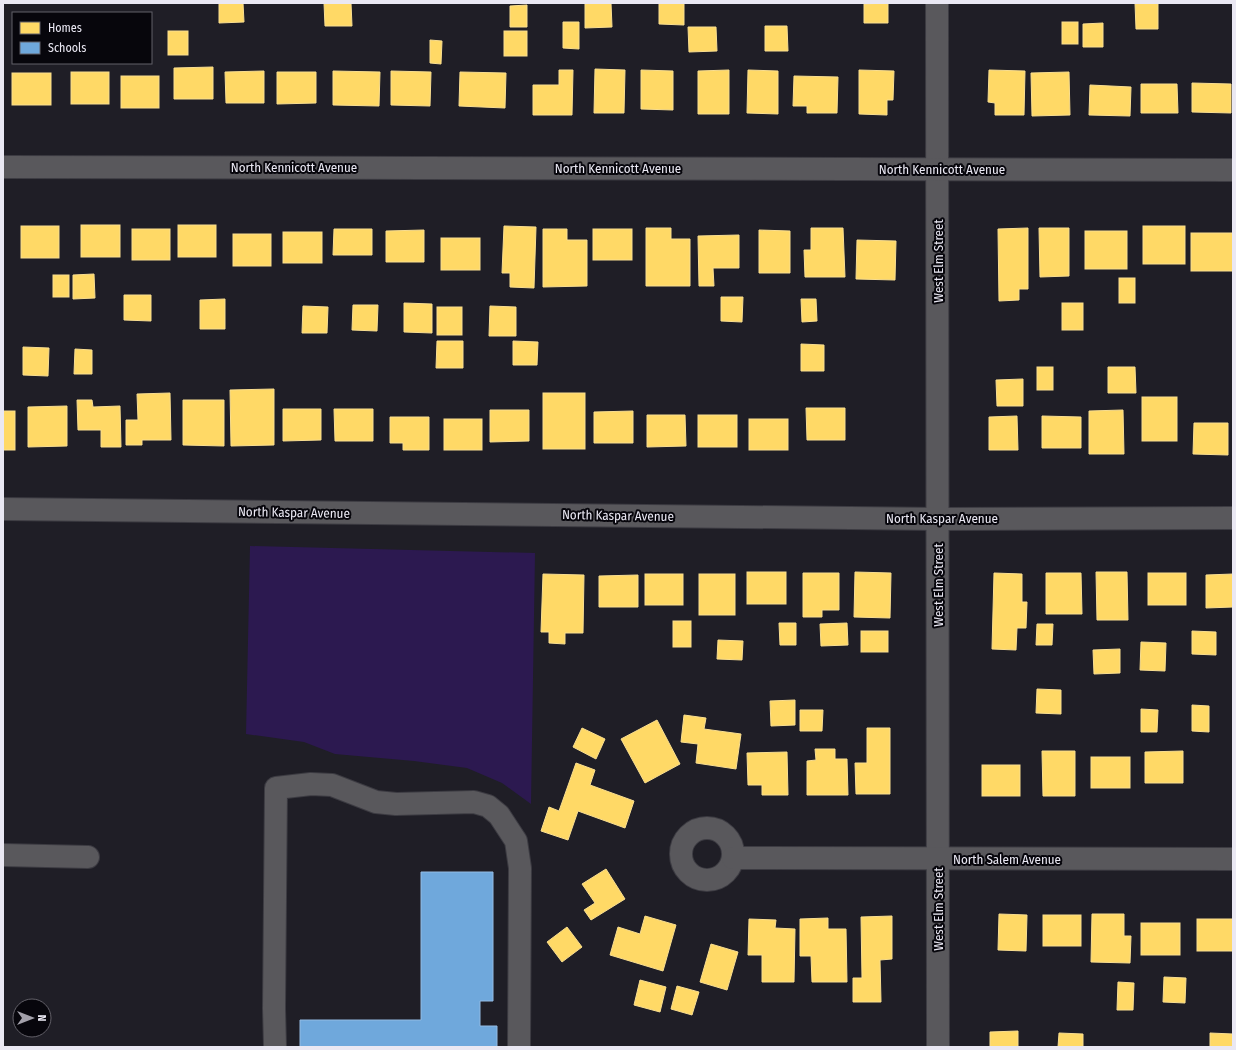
<svg xmlns="http://www.w3.org/2000/svg" width="1236" height="1050" viewBox="0 0 1236 1050" font-family="'Fira Sans Condensed',sans-serif">
  <rect width="100%" height="100%" fill="#1f1e26"/>
  <path fill="#2c1950" d="M250,546L535,553L531,804L502,783L467,768L414,761L335,754L304,742L246,734Z"/>
  <g fill="#ffd966" stroke="#f9de90">
    <path d="M219,3H243L244,22L219,23Z"/>
    <path d="M324,3H351L352,26H325Z"/>
    <path d="M585,3H611L612,27L585,28Z"/>
    <path d="M659,3H684V25L659,24Z"/>
    <path d="M888,3V23H864V4Z"/>
    <path d="M1135,3H1158V29H1136Z"/>
    <path d="M527,5V27H510V6Z"/>
    <path d="M563,22H579V49L563,48Z"/>
    <rect x="1062" y="22" width="16" height="22"/>
    <path d="M1103,23V47H1083V24Z"/>
    <path d="M765,26H787L788,51H765Z"/>
    <path d="M688,27H716L717,51L689,52Z"/>
    <rect x="168" y="31" width="20" height="24"/>
    <rect x="504" y="31" width="23" height="25"/>
    <path d="M430,40L442,41L441,64L430,63Z"/>
    <path d="M213,67V99H174V68Z"/>
    <path d="M595,69L625,70L624,113H594Z"/>
    <path d="M559,70H573L572,115H533V85H559Z"/>
    <path d="M641,70L673,71V110L641,109Z"/>
    <path d="M729,70V114H698V71Z"/>
    <path d="M748,70L778,71V114L747,113Z"/>
    <path d="M859,70L894,71L893,100H887V115L859,114Z"/>
    <path d="M989,70L1025,71L1024,115H995V103L988,102Z"/>
    <path d="M264,71V103H226L225,72Z"/>
    <path d="M333,71L380,72L379,106L333,105Z"/>
    <path d="M391,71L431,72L430,106L391,105Z"/>
    <rect x="71" y="72" width="38" height="32"/>
    <path d="M277,72H316V103L277,104Z"/>
    <path d="M460,72L506,73L505,108L459,106Z"/>
    <path d="M1069,72L1070,115L1032,116L1031,73Z"/>
    <rect x="12" y="73" width="39" height="32"/>
    <rect x="121" y="76" width="38" height="32"/>
    <path d="M794,76L838,77L837,113H807V106H793Z"/>
    <path d="M1192,83L1231,84V113L1192,112Z"/>
    <path d="M1141,84H1177L1178,113H1141Z"/>
    <path d="M1090,85L1131,87L1130,116L1089,115Z"/>
    <rect x="81" y="225" width="39" height="32"/>
    <rect x="178" y="225" width="38" height="32"/>
    <rect x="21" y="226" width="38" height="32"/>
    <path d="M504,226L536,227L534,288L510,287V273H502Z"/>
    <rect x="1143" y="226" width="42" height="38"/>
    <path d="M646,228H671V239H690V286H646Z"/>
    <path d="M811,228H843L845,277H805L804,250H811Z"/>
    <path d="M1028,228V289H1019V300L999,301L998,229Z"/>
    <path d="M1039,228H1069V276L1040,277Z"/>
    <rect x="132" y="229" width="38" height="31"/>
    <path d="M334,229H372V255H333Z"/>
    <path d="M543,229H567V240H587V286L543,287Z"/>
    <rect x="593" y="229" width="39" height="31"/>
    <path d="M424,230V262H386V231Z"/>
    <path d="M759,230L790,231V273H759Z"/>
    <rect x="1085" y="231" width="42" height="38"/>
    <rect x="283" y="232" width="39" height="31"/>
    <rect x="1191" y="233" width="42" height="38"/>
    <rect x="233" y="234" width="38" height="32"/>
    <path d="M739,235V268H713L714,286H699L698,236Z"/>
    <rect x="441" y="238" width="39" height="32"/>
    <path d="M857,240L896,241L895,280L856,279Z"/>
    <path d="M94,274L95,298L73,299V275Z"/>
    <rect x="53" y="275" width="16" height="22"/>
    <rect x="1119" y="278" width="16" height="25"/>
    <path d="M124,295H151V321L124,320Z"/>
    <path d="M721,297H743L742,322L721,321Z"/>
    <path d="M225,299V329H200V300Z"/>
    <path d="M801,299H816L817,321L802,322Z"/>
    <path d="M404,303L432,304V333L404,332Z"/>
    <rect x="1062" y="303" width="21" height="27"/>
    <path d="M353,305H378L377,331L352,330Z"/>
    <path d="M303,306L328,307L327,333H302Z"/>
    <path d="M490,306L516,307V336H489Z"/>
    <rect x="437" y="307" width="25" height="28"/>
    <path d="M437,341H463V368H436Z"/>
    <path d="M513,341L538,342L537,365H513Z"/>
    <path d="M801,344L824,345V371H801Z"/>
    <path d="M23,347L49,348L48,376L23,375Z"/>
    <path d="M75,349L92,350V374H74Z"/>
    <rect x="1037" y="367" width="16" height="23"/>
    <path d="M1108,367H1135L1136,393H1108Z"/>
    <path d="M1023,379V406H997L996,380Z"/>
    <path d="M274,389V445L231,446L230,390Z"/>
    <path d="M170,393L171,440H142V445H126V420H138L137,394Z"/>
    <rect x="543" y="393" width="42" height="56"/>
    <rect x="1142" y="397" width="35" height="44"/>
    <path d="M77,400H92L93,407L120,406L121,447H101V430H78Z"/>
    <path d="M183,400H224V446L183,445Z"/>
    <path d="M67,406V446L28,447V407Z"/>
    <path d="M806,408H845V440H807Z"/>
    <path d="M283,409H321V440L283,441Z"/>
    <path d="M334,409H373V441H335Z"/>
    <path d="M490,410H529V441L490,442Z"/>
    <path d="M1123,410L1124,454H1089V411Z"/>
    <rect x="3" y="411" width="12" height="39"/>
    <path d="M633,411V443H594V412Z"/>
    <path d="M647,415H685L686,446L647,447Z"/>
    <rect x="698" y="415" width="39" height="32"/>
    <path d="M1017,416L1018,450H989V417Z"/>
    <path d="M1042,416L1081,417V448H1042Z"/>
    <path d="M390,417H429V450H403V443H390Z"/>
    <rect x="444" y="419" width="38" height="31"/>
    <rect x="749" y="419" width="39" height="31"/>
    <path d="M1194,423H1228V455L1193,454Z"/>
    <rect x="747" y="572" width="39" height="32"/>
    <path d="M855,572L891,573L890,618L854,617Z"/>
    <path d="M1096,572H1127L1128,620H1097Z"/>
    <path d="M803,573H839V610H822V617H803Z"/>
    <path d="M994,573L1022,574V602H1027L1026,628H1017L1016,650L992,649Z"/>
    <path d="M1046,573H1081L1082,614H1046Z"/>
    <rect x="1148" y="573" width="38" height="32"/>
    <path d="M543,574L584,575L583,633H565V644L549,643V632H541Z"/>
    <rect x="645" y="574" width="38" height="31"/>
    <rect x="699" y="574" width="36" height="41"/>
    <path d="M1233,574V607L1206,608V575Z"/>
    <path d="M638,575V607H599V576Z"/>
    <rect x="673" y="621" width="18" height="26"/>
    <path d="M779,623H796V645H780Z"/>
    <path d="M847,623L848,645L821,646L820,624Z"/>
    <path d="M1037,624H1053L1052,645H1036Z"/>
    <rect x="861" y="631" width="27" height="21"/>
    <path d="M1192,631L1216,632V655L1192,654Z"/>
    <path d="M718,640L743,641L742,660L717,659Z"/>
    <path d="M1141,642L1166,643L1165,671L1140,670Z"/>
    <path d="M1120,649V673L1094,674L1093,650Z"/>
    <path d="M1037,689L1061,690V714L1036,713Z"/>
    <path d="M795,700V725L771,726L770,701Z"/>
    <path d="M1192,705L1209,706V732L1192,731Z"/>
    <path d="M1141,709L1158,710L1157,732H1141Z"/>
    <path d="M800,710H823L822,731H800Z"/>
    <path d="M684,715L706,718L704,729L741,734L736,769L696,763L698,744L681,742Z"/>
    <path d="M657,720L680,764L645,783L621,739Z"/>
    <path d="M582,728L605,739L596,759L573,747Z"/>
    <path d="M867,728H890V794H856L855,763H867Z"/>
    <path d="M815,749H835V759H847L848,795H807V761L816,760Z"/>
    <path d="M1042,751H1075V796H1043Z"/>
    <path d="M1183,751V783H1145V752Z"/>
    <path d="M787,752L788,795H762V785H748L747,753Z"/>
    <rect x="1091" y="757" width="39" height="31"/>
    <path d="M576,763L595,770L590,785L634,801L625,828L578,811L568,840L541,831L549,807L559,811Z"/>
    <rect x="982" y="765" width="38" height="31"/>
    <path d="M606,869L625,899L591,920L584,910L595,903L582,884Z"/>
    <path d="M999,914L1027,915L1026,951L998,950Z"/>
    <path d="M1092,914H1124V936H1131L1130,963L1091,962Z"/>
    <rect x="1043" y="915" width="38" height="31"/>
    <path d="M645,916L676,925L663,971L610,955L618,927L640,934Z"/>
    <path d="M892,916V959L880,960L881,1002H853V978H862L861,917Z"/>
    <path d="M828,918V929H846L847,982H812L811,956H800V919Z"/>
    <path d="M749,919L776,920L775,928L795,929L794,982H762V955H748Z"/>
    <rect x="1197" y="919" width="36" height="32"/>
    <rect x="1141" y="923" width="39" height="32"/>
    <path d="M567,927L582,947L562,962L547,942Z"/>
    <path d="M711,944L738,952L727,990L700,982Z"/>
    <path d="M1164,977L1186,978L1185,1003L1163,1002Z"/>
    <path d="M640,980L666,987L660,1012L634,1005Z"/>
    <path d="M1118,982L1134,983L1133,1010H1117Z"/>
    <path d="M677,986L699,992L692,1015L671,1009Z"/>
    <path d="M1018,1031V1047H990V1032Z"/>
    <path d="M1059,1033L1083,1034V1047H1058Z"/>
    <path d="M1210,1033L1233,1034V1047H1210Z"/>
  </g>
  <path fill="#6fa8dc" stroke="#94bbe3" d="M421,872H493V1001H480V1026H497V1047H300V1020H421Z"/>
  <g fill="none" stroke-linecap="round" stroke-linejoin="round">
    <g stroke="#3c3b42" stroke-width="24">
      <g id="minor">
        <path d="M937,3L938,1047"/>
        <path d="M3,167L1233,170"/>
        <path d="M3,509L938,519L1233,518"/>
        <circle cx="707" cy="854" r="26"/>
        <path d="M3,855L88,857"/>
        <path d="M733,858L1233,859"/>
        <path d="M275,1047L274,1008L276,788L311,784L332,785L376,802L396,804L474,802L488,806L499,815L516,841L520,868L519,1047"/>
      </g>
    </g>
    <use href="#minor" stroke="#59585c" stroke-width="22"/>
  </g>
  <g text-anchor="middle" stroke-width="4" stroke-linejoin="round" paint-order="stroke">
    <g font-size="13" fill="#eae8f3" stroke="#07060c">
      <text x="294" y="172">North Kennicott Avenue</text>
      <text x="618" y="173">North Kennicott Avenue</text>
      <text x="942" y="174">North Kennicott Avenue</text>
      <text transform="translate(938 261) rotate(-90)" y="5">West Elm Street</text>
      <text transform="translate(294 512) rotate(1)" y="5">North Kaspar Avenue</text>
      <text transform="translate(618 515) rotate(1)" y="5">North Kaspar Avenue</text>
      <text x="942" y="523">North Kaspar Avenue</text>
      <text transform="translate(938 585) rotate(-90)" y="5">West Elm Street</text>
      <text x="1007" y="864">North Salem Avenue</text>
      <text transform="translate(938 909) rotate(-90)" y="5">West Elm Street</text>
    </g>
  </g>
  <rect width="1236" height="1050" fill="none" stroke="#eae8f3" stroke-width="8"/>
  <rect x="12" y="12" width="140" height="52" fill="#07060c" stroke="#626068"/>
  <rect x="20" y="22" width="20" height="12" fill="#ffd966" stroke="#626068"/>
  <text x="48" y="32" font-size="12" fill="#eae8f3">Homes</text>
  <rect x="20" y="42" width="20" height="12" fill="#6fa8dc" stroke="#626068"/>
  <text x="48" y="52" font-size="12" fill="#eae8f3">Schools</text>
  <g transform="translate(32 1018) rotate(90)"><circle r="19" fill="#07060c" stroke="#626068"/>
  <path d="M0-3L7 15L0 10L-7 15Z" fill="#a3a1ab"/>
  <text y="-6" font-size="11" font-weight="bold" text-anchor="middle" fill="#eae8f3">N</text>
  </g>
</svg>
